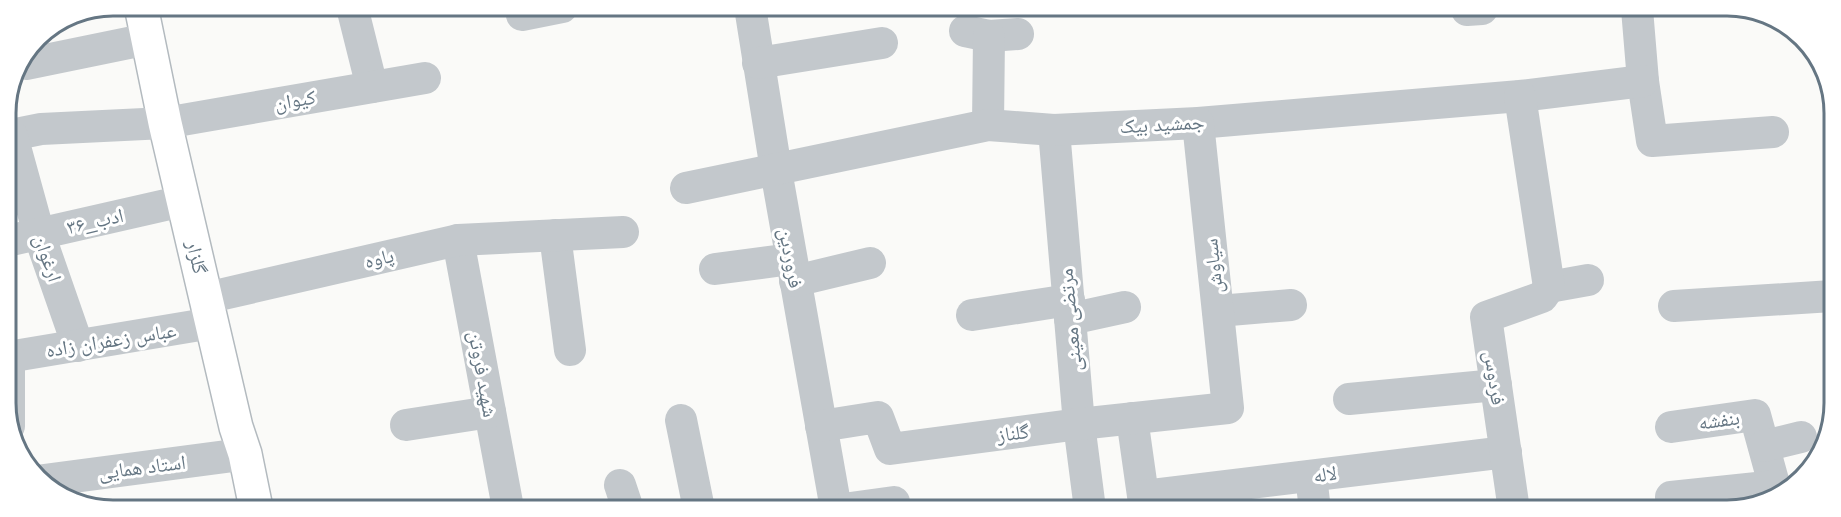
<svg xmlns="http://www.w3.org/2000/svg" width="1841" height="517" viewBox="0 0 1841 517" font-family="Helvetica,'Noto Naskh Arabic',sans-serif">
  <rect width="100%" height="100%" fill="#fafaf8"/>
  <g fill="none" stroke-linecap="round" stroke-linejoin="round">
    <g stroke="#b3babf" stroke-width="36">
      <path id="secondary" d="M141,6L165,123L236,427L245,454L256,508"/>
    </g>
    <g stroke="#c3c8cc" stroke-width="32">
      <path d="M352,7L372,87"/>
      <path d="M750,7L777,176L836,509"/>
      <path d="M1637,9L1643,81L1652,141L1773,132"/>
      <path d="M1467,10L1482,9"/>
      <path d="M522,15L562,7"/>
      <path d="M965,31L989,36L1018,34"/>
      <path d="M758,63L882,43"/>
      <path d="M26,64L148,39"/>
      <path d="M988,125L989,36"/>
      <path d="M1054,130L1079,424L1090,509"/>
      <path d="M6,136L41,129L165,123L425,78"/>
      <path d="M12,136L39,234L78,346"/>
      <path d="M686,188L988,125L1054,130L1198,123L1520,96L1643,81"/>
      <path d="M555,235L570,350"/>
      <path d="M458,240L508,508"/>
      <path d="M7,241L183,201"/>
      <path d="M715,269L791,259"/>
      <path d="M795,281L870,263"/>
      <path d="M1549,287L1588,280"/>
      <path d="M206,298L458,240L623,232"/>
      <path d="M1674,306L1832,296"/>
      <path d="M1218,311L1291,305"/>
      <path d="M972,315L1069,300"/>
      <path d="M1070,319L1125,307"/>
      <path d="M8,357L212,323"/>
      <path d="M1349,399L1496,385"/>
      <path d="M1132,418L1145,510"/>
      <path d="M681,420L699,509"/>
      <path d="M406,425L490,412"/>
      <path d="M9,426V357"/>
      <path d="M821,426L878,417L890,449L1079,424L1228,408L1198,123"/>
      <path d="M1671,427L1755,415L1777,495"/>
      <path d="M1764,446L1801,437"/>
      <path d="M1311,476L1315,510"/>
      <path d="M620,485L628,509"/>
      <path d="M1144,496L1506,452"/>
      <path d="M1671,497L1776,486"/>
      <path d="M843,509L894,502"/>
      <path d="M1514,510L1486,317L1542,297L1549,287L1520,96"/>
    </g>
    <path stroke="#c3c8cc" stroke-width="33" d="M40,481L245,454"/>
    <use href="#secondary" stroke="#fff" stroke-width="33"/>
  </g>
  <g text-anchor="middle" stroke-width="6" stroke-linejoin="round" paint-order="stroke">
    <g font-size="20" fill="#657683" stroke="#fff">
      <text transform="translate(295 100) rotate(-10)" y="7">کیوان</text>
      <text transform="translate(1162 124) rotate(-3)" y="7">جمشید بیک</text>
      <text transform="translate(95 221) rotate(-13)" y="7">۳۶_ادب</text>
      <text transform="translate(197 257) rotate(77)" y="7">گلزار</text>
      <text transform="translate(48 258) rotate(71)" y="7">ارغوان</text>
      <text transform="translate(379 258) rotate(-13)" y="7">پاوه</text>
      <text transform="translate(791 258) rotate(80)" y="7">فروردین</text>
      <text transform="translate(1213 266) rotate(-96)" y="7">سیاوش</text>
      <text transform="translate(1070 320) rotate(-95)" y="7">مرتضی معینی</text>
      <text transform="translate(111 340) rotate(-9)" y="7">عباس زعفران زاده</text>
      <text transform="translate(483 374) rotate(80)" y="7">شهید فروتن</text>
      <text transform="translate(1495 378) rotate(82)" y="7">فردوس</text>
      <text transform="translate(1719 420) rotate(-8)" y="7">بنفشه</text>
      <text transform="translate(1013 433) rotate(-7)" y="7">گلناز</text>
      <text transform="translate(142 467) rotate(-7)" y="7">استاد همایی</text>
      <text transform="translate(1325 474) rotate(-7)" y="7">لاله</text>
    </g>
  </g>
  <path d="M0 0H1841V517H0ZM113 16H1727A97 97 0 0 1 1824 113V403A97 97 0 0 1 1727 500H113A97 97 0 0 1 16 403V113A97 97 0 0 1 113 16Z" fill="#fff" fill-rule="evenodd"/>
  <path fill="none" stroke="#657683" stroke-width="3" d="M113 16H1727A97 97 0 0 1 1824 113V403A97 97 0 0 1 1727 500H113A97 97 0 0 1 16 403V113A97 97 0 0 1 113 16Z"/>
</svg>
